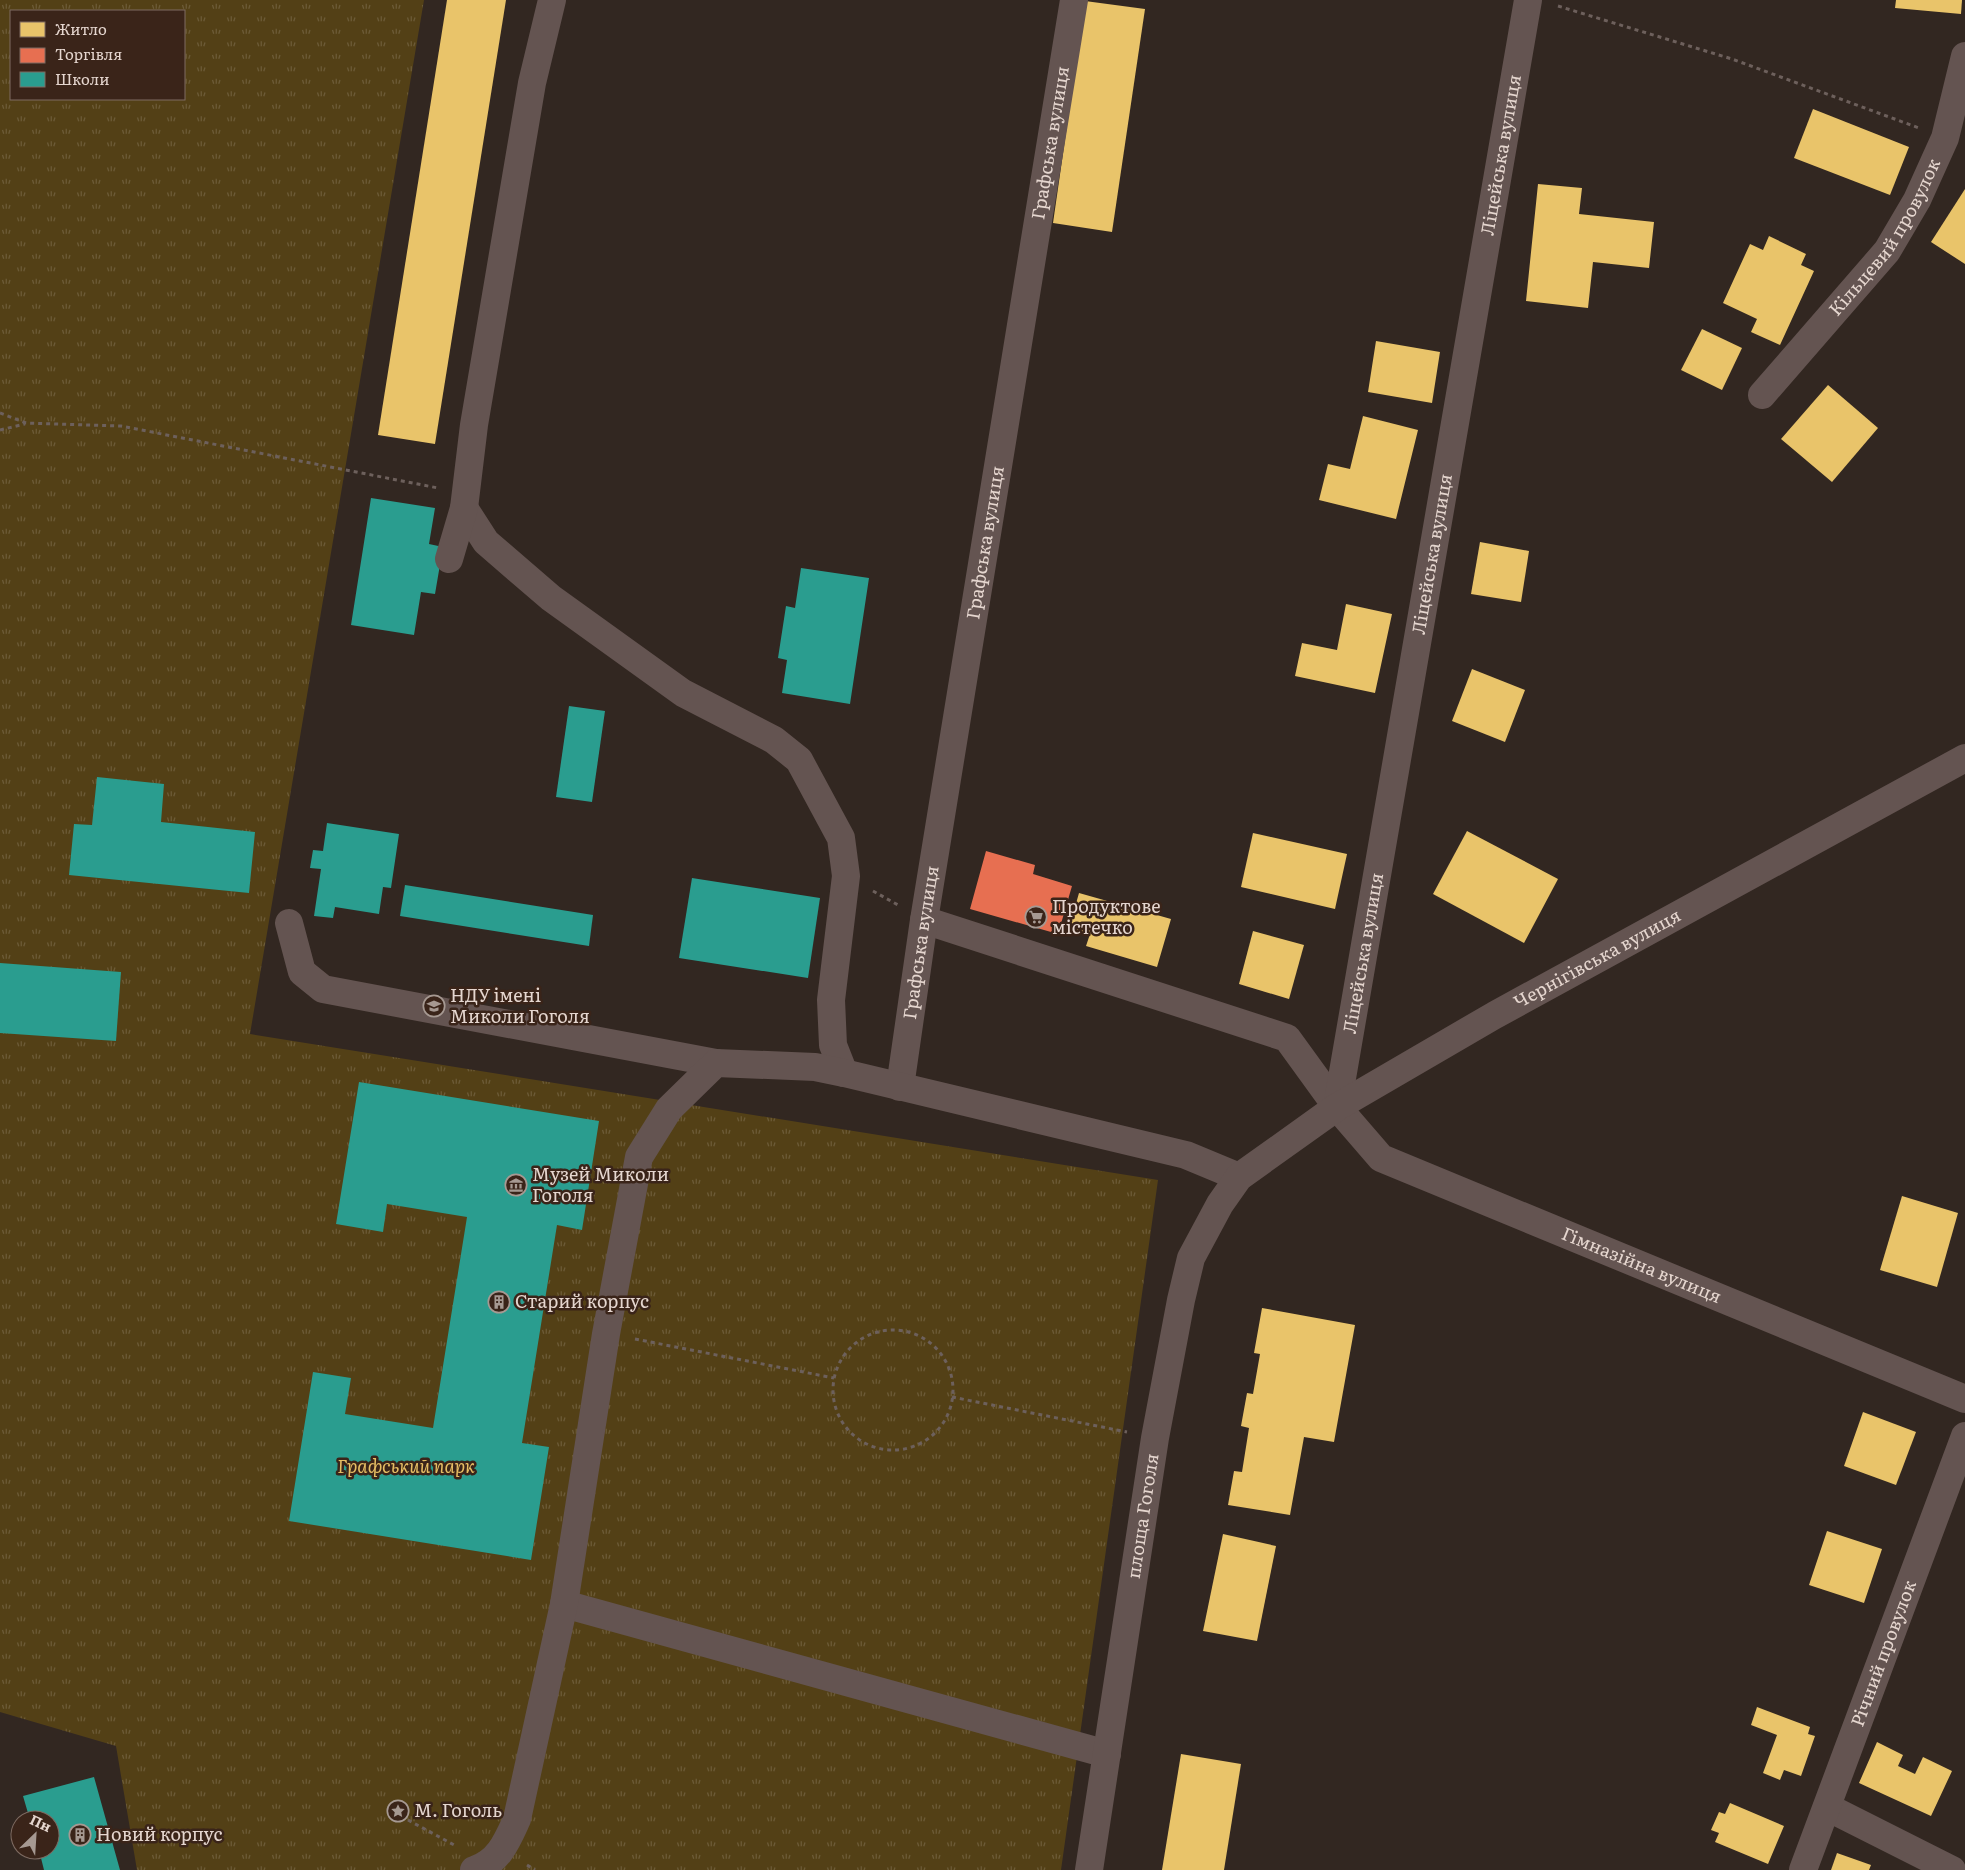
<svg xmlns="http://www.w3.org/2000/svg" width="1965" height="1870" viewBox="0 0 1965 1870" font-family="Literata,serif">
  <defs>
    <pattern id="park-tufts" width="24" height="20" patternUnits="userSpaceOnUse" patternTransform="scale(1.25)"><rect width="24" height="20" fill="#534016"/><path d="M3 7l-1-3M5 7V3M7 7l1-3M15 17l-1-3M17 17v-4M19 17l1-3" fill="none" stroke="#6c5b37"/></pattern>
  </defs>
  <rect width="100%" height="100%" fill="#322721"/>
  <path fill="url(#park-tufts)" fill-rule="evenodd" d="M0,0H424L250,1034L1158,1180L1061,1870H137L116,1746L0,1712ZM11,11H184V99H11Z"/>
  <g fill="#e9c46a">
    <path d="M447,0H506L435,444L378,435Z"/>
    <path d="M1896,0H1962L1961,14L1895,8Z"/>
    <path d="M1085,1L1145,9L1112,232L1053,223Z"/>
    <path d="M1813,109L1909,147L1890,195L1794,158Z"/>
    <path d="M1538,184L1582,188L1579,214L1654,222L1649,268L1593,262L1588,308L1526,301Z"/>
    <path d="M1965,189V264L1931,242Z"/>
    <path d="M1769,236L1806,254L1801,265L1814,271L1780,345L1751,332L1757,319L1723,303L1750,244L1763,250Z"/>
    <path d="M1702,329L1742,348L1722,390L1681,370Z"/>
    <path d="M1376,341L1440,352L1432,403L1368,392Z"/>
    <path d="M1828,385L1878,428L1832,482L1781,439Z"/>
    <path d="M1363,416L1418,430L1396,519L1319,500L1328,464L1350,469Z"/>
    <path d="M1480,542L1529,551L1521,602L1471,594Z"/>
    <path d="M1346,604L1392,614L1375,693L1295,676L1302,643L1337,650Z"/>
    <path d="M1472,669L1525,690L1505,742L1452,721Z"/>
    <path d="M1467,831L1558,879L1524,943L1433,894Z"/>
    <path d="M1253,833L1347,854L1335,909L1241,887Z"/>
    <path d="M1079,893L1171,919L1157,967L1086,946L1090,934L1069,928Z"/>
    <path d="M1253,931L1304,945L1289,999L1239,984Z"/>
    <path d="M1902,1196L1958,1213L1937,1287L1880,1270Z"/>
    <path d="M1262,1308L1355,1325L1334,1442L1304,1437L1290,1515L1228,1505L1234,1471L1242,1472L1249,1428L1241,1426L1247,1393L1253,1394L1260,1354L1254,1353Z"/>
    <path d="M1863,1412L1916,1432L1896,1485L1844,1466Z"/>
    <path d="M1827,1531L1882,1549L1864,1603L1809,1585Z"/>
    <path d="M1223,1534L1276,1546L1257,1641L1203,1631Z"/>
    <path d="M1757,1707L1810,1727L1808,1734L1815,1736L1801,1776L1784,1770L1780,1780L1763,1773L1777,1735L1751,1725Z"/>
    <path d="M1877,1742L1903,1755L1898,1766L1915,1774L1923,1757L1952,1771L1931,1816L1859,1783Z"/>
    <path d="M1181,1754L1241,1764L1224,1870H1162Z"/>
    <path d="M1730,1803L1784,1826L1768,1864L1715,1842L1719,1833L1711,1830L1719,1812L1725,1814Z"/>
    <path d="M1837,1853L1871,1865L1869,1870H1831Z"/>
  </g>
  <path fill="#e76f51" d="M986,851L1035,865L1033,874L1072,886L1058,934L970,909Z"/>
  <g fill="#2a9d8f">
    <path d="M371,498L435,508L429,544L443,547L435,594L421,592L414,635L351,625Z"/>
    <path d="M801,568L869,578L850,704L782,693L787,660L778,658L786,606L795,608Z"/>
    <path d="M569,706L605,711L592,802L556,797Z"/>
    <path d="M97,777L164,784L161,822L255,832L249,893L69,875L74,824L92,825Z"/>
    <path d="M327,823L399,834L391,888L383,887L379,914L335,907L333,918L314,916L321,869L310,868L313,850L323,851Z"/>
    <path d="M692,878L820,898L808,978L679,958Z"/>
    <path d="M405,885L593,915L589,946L400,916Z"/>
    <path d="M0,963L121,972L116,1041L0,1033Z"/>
    <path d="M359,1082L599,1121L582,1230L557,1225L522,1443L549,1447L531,1560L289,1521L313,1372L351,1378L345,1414L433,1428L467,1217L387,1204L383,1232L336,1224Z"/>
    <path d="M94,1777L120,1870H44L39,1850H50V1820H30L23,1796Z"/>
  </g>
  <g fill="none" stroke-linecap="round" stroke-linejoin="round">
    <g stroke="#6d605c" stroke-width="3" stroke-dasharray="4 4" stroke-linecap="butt">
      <path d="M1558,6L1732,59L1919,128"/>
      <path d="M0,413L26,423L121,426L438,488"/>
      <path d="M0,430L25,424"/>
      <path d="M873,891L898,905"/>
      <circle cx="893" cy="1390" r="60"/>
      <path d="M635,1339L834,1378"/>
      <path d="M952,1397L1127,1432"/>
      <path d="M408,1820L456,1846"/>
      <path d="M527,1865L535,1870"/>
    </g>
    <g stroke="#645451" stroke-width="28">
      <path id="s1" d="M1762,395L1887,251L1917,200L1945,138L1965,56"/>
      <path d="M464,508L486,542L551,598L683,693L774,740L799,760L841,838L846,876L831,1000L833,1045L844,1073"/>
      <path d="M449,559L464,508L474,425L532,83L552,0"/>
      <path id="s2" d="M924,920L1287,1038L1337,1107L1381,1158L1965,1399"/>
      <path d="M289,923L302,972L323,989L716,1063"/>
      <path id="s3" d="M900,1087L924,920L1074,0"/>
      <path id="s4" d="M1337,1107L1528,0"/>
      <path d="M564,1604L1107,1754"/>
      <path d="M1827,1807L1952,1870"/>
      <path d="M474,1870C499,1862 507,1841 517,1819L564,1604L606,1334L639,1157L669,1109L716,1063L815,1067L844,1073L1186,1155L1239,1177"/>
      <path id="s5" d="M1089,1870L1155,1438L1181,1300L1191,1258L1220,1204L1239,1177L1337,1107L1495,1015L1965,758"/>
      <path id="s6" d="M1803,1870L1965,1436"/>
    </g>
  </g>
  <defs>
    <g id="supermarket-ring" transform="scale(1.125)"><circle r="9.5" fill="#3a2419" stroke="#a69992" stroke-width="1.5"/><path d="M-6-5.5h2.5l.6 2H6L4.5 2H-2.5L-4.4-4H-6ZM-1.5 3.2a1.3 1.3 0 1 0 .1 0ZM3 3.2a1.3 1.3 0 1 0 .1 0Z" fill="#a69992"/></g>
    <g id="university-ring" transform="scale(1.125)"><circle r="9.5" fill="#3a2419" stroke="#a69992" stroke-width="1.5"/><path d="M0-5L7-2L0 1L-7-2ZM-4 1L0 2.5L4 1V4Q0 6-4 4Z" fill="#a69992"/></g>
    <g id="museum-ring" transform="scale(1.125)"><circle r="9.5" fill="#3a2419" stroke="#a69992" stroke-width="1.5"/><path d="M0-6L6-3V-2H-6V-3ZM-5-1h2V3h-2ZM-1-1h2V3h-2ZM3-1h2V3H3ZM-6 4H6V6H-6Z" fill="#a69992"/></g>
    <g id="building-ring" transform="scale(1.125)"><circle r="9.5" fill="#3a2419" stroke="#a69992" stroke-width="1.5"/><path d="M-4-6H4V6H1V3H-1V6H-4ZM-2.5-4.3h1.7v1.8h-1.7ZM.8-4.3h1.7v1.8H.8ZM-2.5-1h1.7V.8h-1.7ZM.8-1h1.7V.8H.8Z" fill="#a69992"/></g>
    <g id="sight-ring" transform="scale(1.125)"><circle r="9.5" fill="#3a2419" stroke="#a69992" stroke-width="1.5"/><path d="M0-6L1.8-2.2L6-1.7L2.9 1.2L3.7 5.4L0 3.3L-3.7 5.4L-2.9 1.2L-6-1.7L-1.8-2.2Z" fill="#a69992"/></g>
  </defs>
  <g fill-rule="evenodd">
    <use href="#supermarket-ring" x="1036" y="917"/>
    <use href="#university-ring" x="434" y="1006"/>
    <use href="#museum-ring" x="516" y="1185"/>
    <use href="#building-ring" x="499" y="1302"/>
    <use href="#sight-ring" x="398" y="1811"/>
    <use href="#building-ring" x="80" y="1835"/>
  </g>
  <g text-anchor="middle" stroke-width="5" stroke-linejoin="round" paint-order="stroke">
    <g font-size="18" fill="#e5d6cf" stroke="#3a2419">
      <text dy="6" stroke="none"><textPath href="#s3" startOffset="956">Графська вулиця</textPath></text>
      <text dy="6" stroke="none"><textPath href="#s4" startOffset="966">Ліцейська вулиця</textPath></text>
      <text dy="6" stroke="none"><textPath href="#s1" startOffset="201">Кільцевий провулок</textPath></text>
      <text dy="6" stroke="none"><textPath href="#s3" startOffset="551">Графська вулиця</textPath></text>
      <text dy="6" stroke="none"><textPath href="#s4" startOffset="561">Ліцейська вулиця</textPath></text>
      <text dy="6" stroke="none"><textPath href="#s3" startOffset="146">Графська вулиця</textPath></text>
      <text dy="6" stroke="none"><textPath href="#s4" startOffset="156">Ліцейська вулиця</textPath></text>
      <text dy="6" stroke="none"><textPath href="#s5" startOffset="1135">Чернігівська вулиця</textPath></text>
      <text dy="6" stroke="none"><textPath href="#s2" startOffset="816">Гімназійна вулиця</textPath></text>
      <text dy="6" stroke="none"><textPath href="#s5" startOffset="358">площа Гоголя</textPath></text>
      <text dy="6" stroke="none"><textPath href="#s6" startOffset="231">Річний провулок</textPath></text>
    </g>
    <g font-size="18" fill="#e5d6cf" stroke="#3a2419" text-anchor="start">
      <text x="1052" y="913">Продуктове<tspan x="1052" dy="21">містечко</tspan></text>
      <text x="450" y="1002">НДУ імені<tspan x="450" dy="21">Миколи Гоголя</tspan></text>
      <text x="532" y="1181">Музей Миколи<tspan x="532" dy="21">Гоголя</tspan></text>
      <text x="515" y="1308">Старий корпус</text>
      <text x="414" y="1817">М. Гоголь</text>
      <text x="96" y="1841">Новий корпус</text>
    </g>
    <g font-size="18" font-style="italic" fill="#e6be64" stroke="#3a2419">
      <text x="406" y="1473">Графський парк</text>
    </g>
  </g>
  <rect x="10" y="10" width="175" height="90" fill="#3a2419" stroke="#7e6b62"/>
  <rect x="20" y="22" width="25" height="15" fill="#e9c46a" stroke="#7e6b62"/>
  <text x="55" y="35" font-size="15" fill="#e5d6cf">Житло</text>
  <rect x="20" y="48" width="25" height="15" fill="#e76f51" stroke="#7e6b62"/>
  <text x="55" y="60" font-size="15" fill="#e5d6cf">Торгівля</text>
  <rect x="20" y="72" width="25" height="15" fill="#2a9d8f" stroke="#7e6b62"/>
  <text x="55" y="85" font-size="15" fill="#e5d6cf">Школи</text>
  <g transform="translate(35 1835) rotate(25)"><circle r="24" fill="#3a2419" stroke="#7e6b62"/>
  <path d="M0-4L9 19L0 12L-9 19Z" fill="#a69992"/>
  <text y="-8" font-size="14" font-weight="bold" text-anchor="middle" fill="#e5d6cf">Пн</text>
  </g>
</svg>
